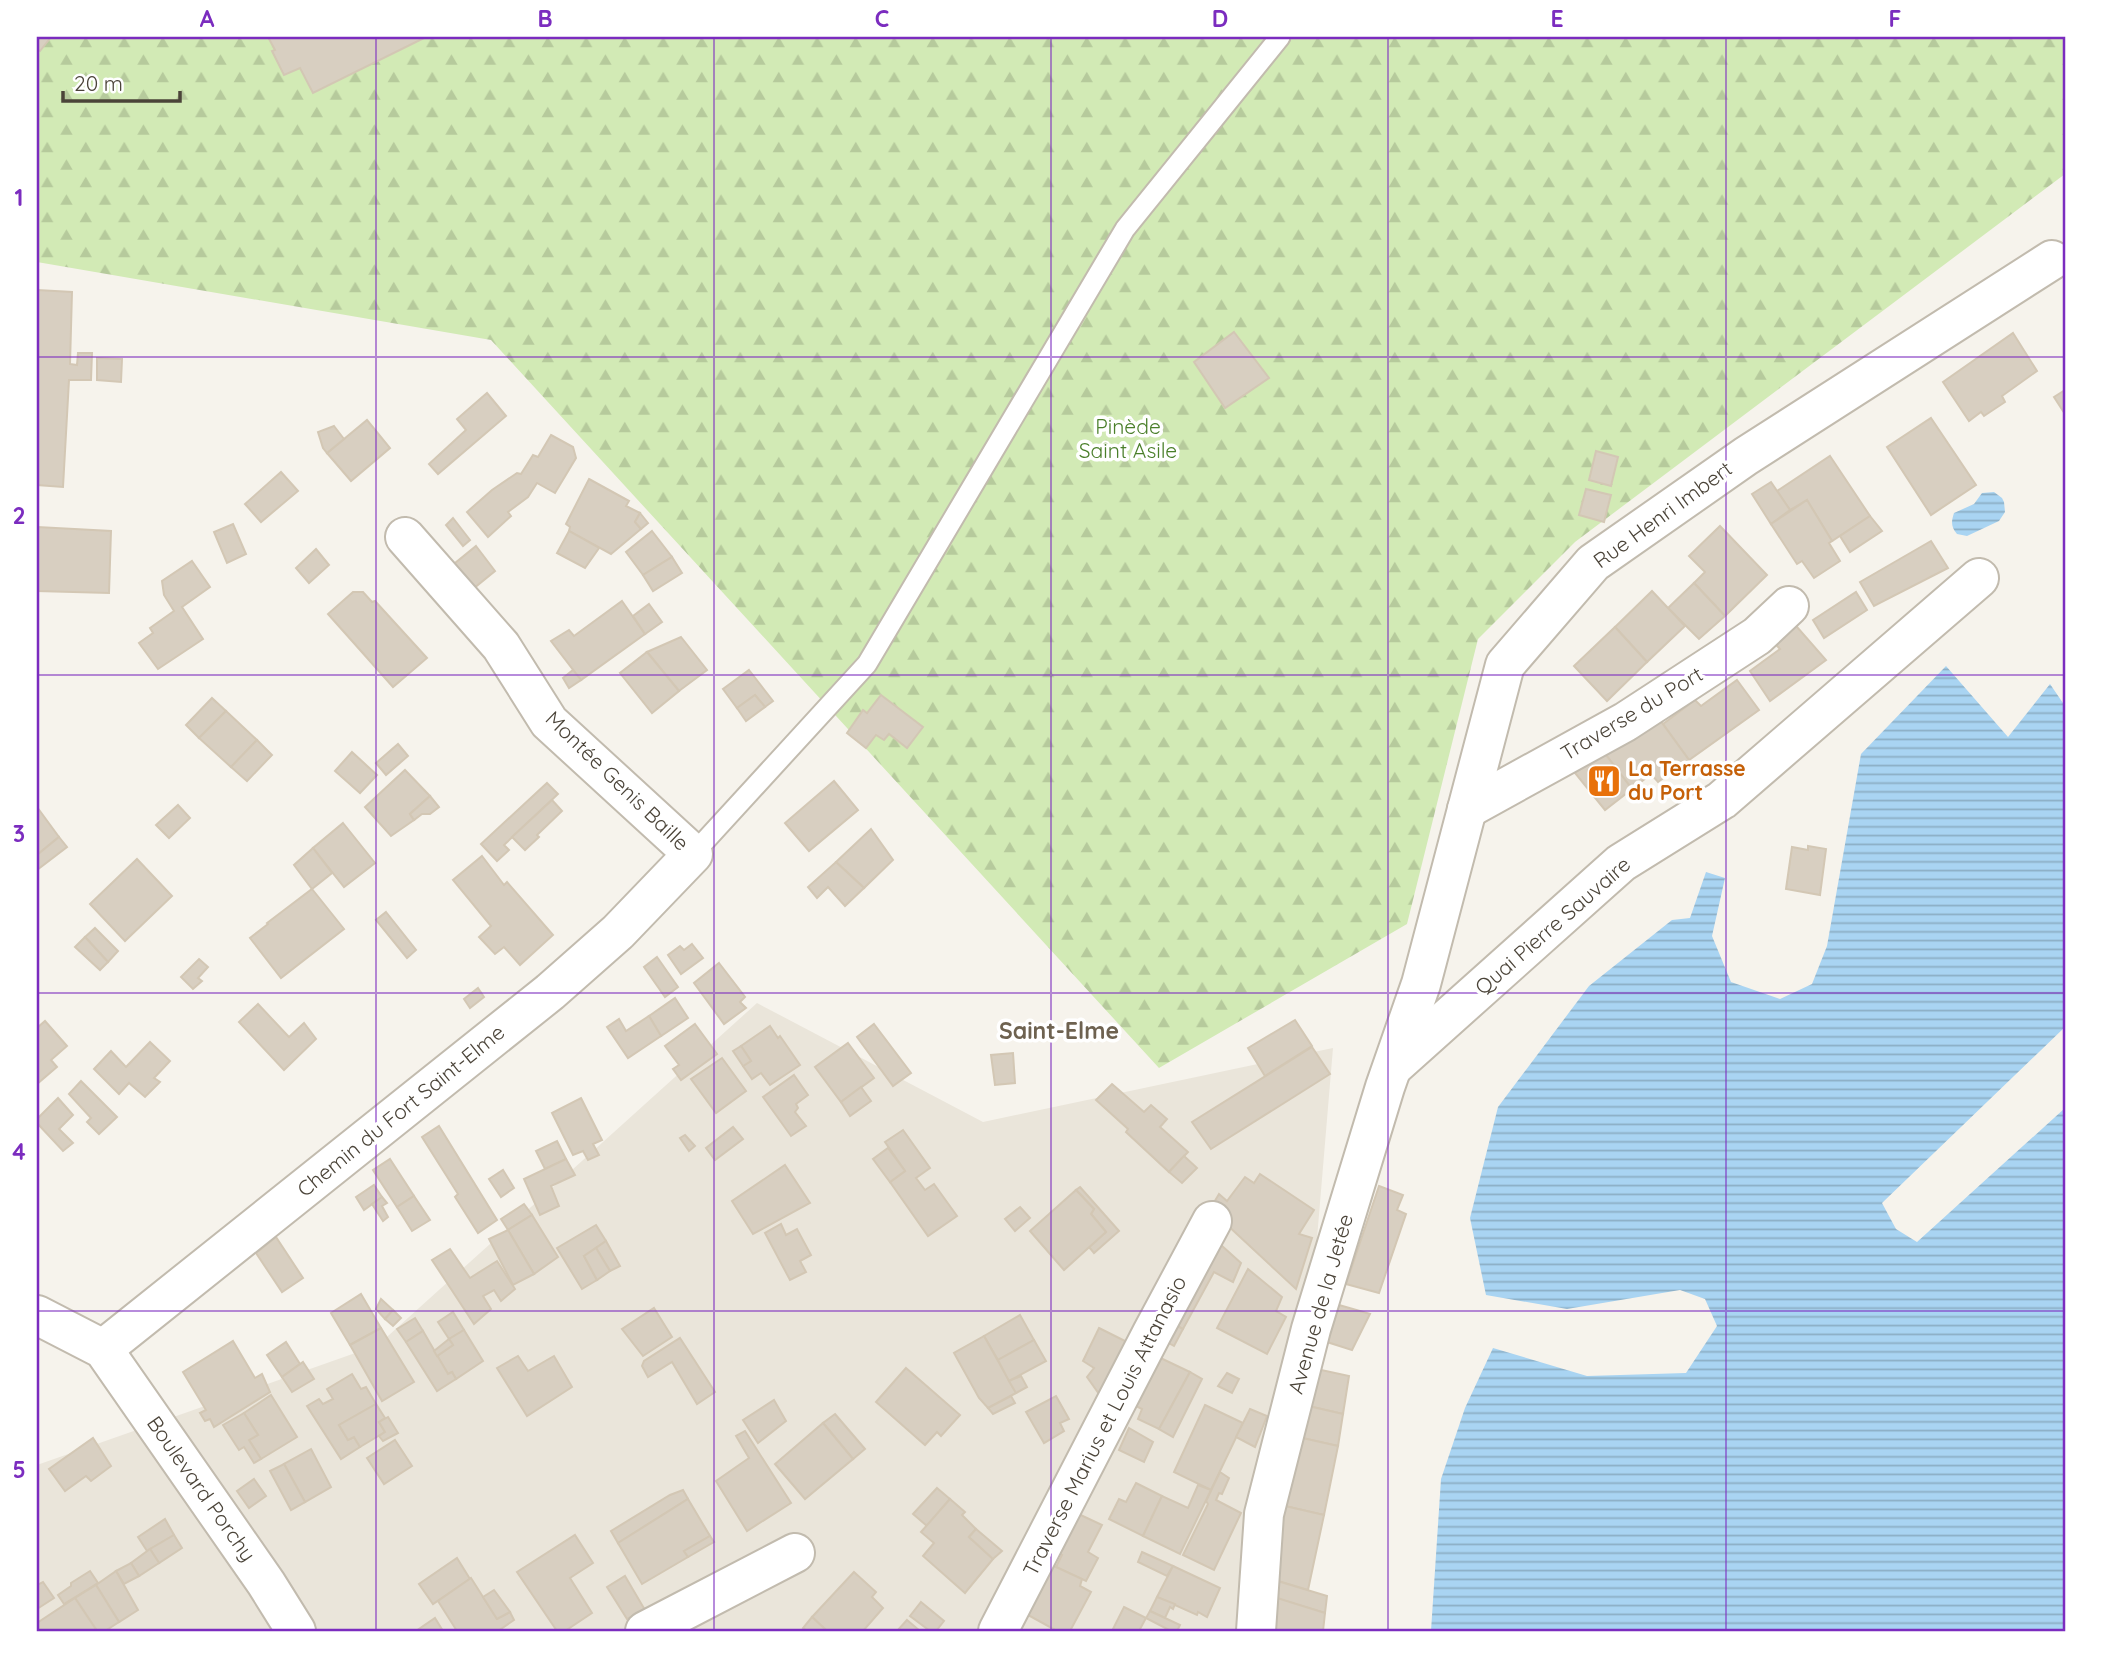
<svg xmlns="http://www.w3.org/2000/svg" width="2102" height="1668" viewBox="0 0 2102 1668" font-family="Quicksand,sans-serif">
  <defs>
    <pattern id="forest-firs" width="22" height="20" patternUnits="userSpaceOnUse" patternTransform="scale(1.75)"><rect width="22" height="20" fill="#d2eab5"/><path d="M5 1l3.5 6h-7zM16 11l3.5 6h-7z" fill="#b6ca9c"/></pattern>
    <pattern id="water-rules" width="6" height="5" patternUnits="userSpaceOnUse" patternTransform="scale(1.75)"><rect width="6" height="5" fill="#a9d4f2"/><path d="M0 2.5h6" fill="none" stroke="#8caec5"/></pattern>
  </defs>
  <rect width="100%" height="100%" fill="#f6f3ec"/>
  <path fill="#eae5da" d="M757,1003L983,1122L1333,1048L1284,1631H37V1465L378,1345Z"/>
  <path fill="url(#forest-firs)" d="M37,37H2065V174L1575,542L1478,639L1407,924L1159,1068L491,340L37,262Z"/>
  <g fill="url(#water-rules)">
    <path d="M1994,492L2002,498L2004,502L2005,512L1999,521L1967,536L1957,534C1951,527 1951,522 1954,513L1974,504L1982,493Z"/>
    <path d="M1946,666L2008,737L2050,684L2065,706V1027L1882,1203L1896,1229L1917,1242L2065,1108V1631H1431L1441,1479L1465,1408L1493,1348L1587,1376L1686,1373L1717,1326L1705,1299L1680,1290L1567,1309L1486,1295L1470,1218L1498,1107L1589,986L1672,920L1690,918L1706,872L1725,878L1712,936L1731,982L1780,999L1812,984L1827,946L1861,754Z"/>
  </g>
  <g fill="#d8cfc1" stroke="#d3c7b4" stroke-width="2">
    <path d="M37,37H51L40,51L37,49Z"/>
    <path d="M268,37H426L313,93L300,68L284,75L272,51L275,50Z"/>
    <path d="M37,290L72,292L70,364L77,365L78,353H92L91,380H69L63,487L37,485Z"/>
    <path d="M1234,332L1269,378L1225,408L1194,362Z"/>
    <path d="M2013,333L2037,371L2002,396L2005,402L1984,416L1981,412L1969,421L1943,382Z"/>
    <path d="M97,358L122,359L121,382L97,380Z"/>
    <path d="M2065,390V414L2054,397Z"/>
    <path d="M487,393L506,416L438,474L429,464L466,430L457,419Z"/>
    <path d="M1931,418L1976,485L1931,515L1887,447Z"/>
    <path d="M367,420L390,448L351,481L327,453Z"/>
    <path d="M334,426L344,439L327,453L323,448L318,432Z"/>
    <path d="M551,435L573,447L576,458L555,493L537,483L528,497L508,512L511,516L488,537L467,512L492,490L517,473L521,474L533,455L538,457Z"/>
    <path d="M1596,451L1618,457L1611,486L1589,480Z"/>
    <path d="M1830,456L1870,516L1832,541L1807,500L1790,510L1777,491Z"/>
    <path d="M281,472L298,491L261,522L245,504Z"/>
    <path d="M589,479L629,501L626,506L640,513L635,522L641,529L611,554L569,531L570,527L566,524Z"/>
    <path d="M1771,482L1790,510L1771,524L1752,494Z"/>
    <path d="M1586,489L1611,495L1604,522L1579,515Z"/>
    <path d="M1807,500L1832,541L1829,543L1840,561L1814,578L1802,561L1797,564L1771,524Z"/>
    <path d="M640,513L648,523L641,529L635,522Z"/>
    <path d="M1870,516L1882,531L1850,552L1840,536Z"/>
    <path d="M453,518L470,540L463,546L446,525Z"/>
    <path d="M233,524L246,554L227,563L214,532Z"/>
    <path d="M1720,526L1767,575L1725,616L1694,583L1705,572L1689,556Z"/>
    <path d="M37,527L111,531L109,593L37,591Z"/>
    <path d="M569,531L599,548L585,568L557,553Z"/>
    <path d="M652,531L672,557L643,575L626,552Z"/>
    <path d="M1931,541L1948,568L1874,606L1860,582Z"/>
    <path d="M476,546L495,571L468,593L449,568Z"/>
    <path d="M316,549L329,565L309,583L296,568Z"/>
    <path d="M672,557L682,573L653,591L643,575Z"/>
    <path d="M192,561L210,587L182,607L203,639L158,669L139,643L153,633L150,628L174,611L164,595L162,581Z"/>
    <path d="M1694,583L1725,616L1699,639L1668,608Z"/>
    <path d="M1652,591L1685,626L1647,662L1615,627Z"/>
    <path d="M353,592H363L372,602L375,601L427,658L393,687L328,614Z"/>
    <path d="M1856,592L1867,610L1824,638L1813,620Z"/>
    <path d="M622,601L645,634L581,680L551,641L569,630L574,636Z"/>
    <path d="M649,604L662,622L645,634L633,616Z"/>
    <path d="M1790,619L1826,660L1770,701L1750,671L1780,649L1768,636Z"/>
    <path d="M1615,627L1647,662L1607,701L1574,666Z"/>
    <path d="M681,637L707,670L679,691L647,652Z"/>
    <path d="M647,652L679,691L652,713L620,673Z"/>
    <path d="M573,670L581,680L569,688L563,678Z"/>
    <path d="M749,670L773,701L765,707L755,695L737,708L723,689Z"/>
    <path d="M1737,680L1759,710L1689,760L1663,724L1695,700L1701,706Z"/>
    <path d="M755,695L765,707L746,721L737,708Z"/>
    <path d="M881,695L923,727L907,748L889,734L884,740L876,735L866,748L847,733L863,710L867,713Z"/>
    <path d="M212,698L226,711L199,738L186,725Z"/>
    <path d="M226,711L257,740L231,767L199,738Z"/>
    <path d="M1657,716L1689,760L1658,782L1651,774L1632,789L1603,751Z"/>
    <path d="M257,740L272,755L247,781L231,767Z"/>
    <path d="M398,744L408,756L386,775L376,763Z"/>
    <path d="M1603,751L1632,789L1605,810L1575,773Z"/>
    <path d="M352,752L377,775L360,793L335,771Z"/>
    <path d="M405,770L430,796L410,814L414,820L391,836L365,807Z"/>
    <path d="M834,781L858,810L809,851L785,823Z"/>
    <path d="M547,783L558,794L504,845L509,850L497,861L481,844Z"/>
    <path d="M430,796L439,807L430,814H422L414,820L410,814Z"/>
    <path d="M552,800L562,811L537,835L539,837L525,850L512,837Z"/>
    <path d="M178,805L190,818L169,838L156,825Z"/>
    <path d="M37,807L59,837L37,855Z"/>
    <path d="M343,823L375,863L344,887L313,848Z"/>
    <path d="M871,829L893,860L864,888L836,862Z"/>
    <path d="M59,837L67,847L37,870V855Z"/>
    <path d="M1808,846L1826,849L1820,895L1786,889L1792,847L1808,850Z"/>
    <path d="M313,848L332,873L312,889L294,865Z"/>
    <path d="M482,856L504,885L507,882L553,935L520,965L504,947L495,954L479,937L491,926L453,880Z"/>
    <path d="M137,859L172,896L125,941L90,904Z"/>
    <path d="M836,862L864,888L845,906L828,887L817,898L808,887Z"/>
    <path d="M312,889L344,929L281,978L250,938L268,924L267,923Z"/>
    <path d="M386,912L416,950L407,958L376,920Z"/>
    <path d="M95,928L118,951L108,962L85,937Z"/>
    <path d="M85,937L108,962L100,970L75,947Z"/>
    <path d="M692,944L703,958L681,974L668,955L680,946L684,950Z"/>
    <path d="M657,957L678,987L665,997L644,967Z"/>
    <path d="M199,959L208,967L198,978L202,981L193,989L181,977Z"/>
    <path d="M719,963L745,997L740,1002L746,1008L724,1024L694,983Z"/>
    <path d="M478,988L484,997L470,1008L464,999Z"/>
    <path d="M675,998L688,1018L661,1036L649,1016Z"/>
    <path d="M258,1004L289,1037L304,1023L316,1039L284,1070L239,1022Z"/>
    <path d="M649,1016L661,1036L628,1058L607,1027L619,1019L626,1031Z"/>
    <path d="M1295,1020L1312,1046L1265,1076L1248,1048Z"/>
    <path d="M45,1021L67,1046L51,1060L57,1067L37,1084V1028Z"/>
    <path d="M695,1024L717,1054L681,1080L673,1069L679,1065L665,1046Z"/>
    <path d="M874,1024L911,1073L893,1086L857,1037Z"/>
    <path d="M770,1026L778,1038L780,1036L800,1065L770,1085L761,1073L752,1079L743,1066L751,1061L741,1046Z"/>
    <path d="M150,1042L170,1061L154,1078L160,1082L145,1097L129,1083L119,1094L94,1069L111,1051L126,1067Z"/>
    <path d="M848,1043L874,1078L841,1102L815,1067Z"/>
    <path d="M741,1046L751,1061L743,1066L733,1051Z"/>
    <path d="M1312,1047L1330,1074L1211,1149L1192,1122Z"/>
    <path d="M1013,1053L1015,1083L995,1085L991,1055Z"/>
    <path d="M722,1058L746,1091L716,1113L691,1079Z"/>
    <path d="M794,1075L808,1095L796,1104L798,1108L795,1112L806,1126L791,1136L763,1097Z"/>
    <path d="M81,1081L117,1117L99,1134L87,1122L91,1118L69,1094Z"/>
    <path d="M1112,1084L1144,1112L1151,1105L1167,1119L1160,1127L1188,1152L1169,1172L1126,1132L1128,1129L1096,1100Z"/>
    <path d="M861,1087L871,1101L850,1116L841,1102Z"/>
    <path d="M58,1098L73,1115L59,1129L73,1143L63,1151L37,1123V1119Z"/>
    <path d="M581,1098L602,1140L593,1144L599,1155L588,1160L583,1151L573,1155L552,1113Z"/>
    <path d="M439,1126L497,1220L478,1233L455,1197L458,1194L422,1137Z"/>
    <path d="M733,1127L743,1139L715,1160L706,1148Z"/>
    <path d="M903,1130L930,1168L916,1178L925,1190L934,1184L957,1216L928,1236L890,1182L905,1171L885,1142Z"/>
    <path d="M685,1135L695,1146L689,1151L680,1138Z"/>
    <path d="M557,1141L566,1159L545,1169L536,1151Z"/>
    <path d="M888,1148L905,1171L890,1182L873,1159Z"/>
    <path d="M1184,1156L1197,1168L1182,1183L1169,1172Z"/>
    <path d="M390,1159L414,1196L397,1207L373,1170Z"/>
    <path d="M566,1159L575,1175L551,1186L559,1206L540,1215L524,1179Z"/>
    <path d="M785,1165L810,1203L753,1234L732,1201Z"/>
    <path d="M503,1170L514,1188L501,1197L489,1179Z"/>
    <path d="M1260,1174L1314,1210L1299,1234L1312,1238L1296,1289L1210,1209L1219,1194L1227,1201L1245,1177L1254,1183Z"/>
    <path d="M374,1185L382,1197L364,1210L356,1197Z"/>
    <path d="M1379,1186L1403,1195L1397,1210L1406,1214L1379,1293L1346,1284Z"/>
    <path d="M1080,1187L1119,1231L1094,1253L1089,1247L1106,1232L1091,1214L1094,1209L1076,1190Z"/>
    <path d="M1076,1190L1094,1209L1091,1214L1106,1232L1064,1270L1030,1231Z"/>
    <path d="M414,1196L430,1220L412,1231L397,1207Z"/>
    <path d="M382,1197L387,1203L382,1206L388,1217L383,1221L372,1204Z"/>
    <path d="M524,1204L532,1215L508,1230L501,1219Z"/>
    <path d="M1020,1207L1030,1218L1015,1231L1005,1219Z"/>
    <path d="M532,1215L558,1257L534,1274L508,1230Z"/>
    <path d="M781,1224L786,1235L797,1229L811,1255L800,1261L806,1272L790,1280L765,1233Z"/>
    <path d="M596,1225L606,1241L584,1256L597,1280L582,1289L557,1248Z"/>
    <path d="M508,1230L534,1274L513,1285L489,1239Z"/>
    <path d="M1211,1236L1241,1263L1233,1282L1214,1272L1183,1329L1167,1321Z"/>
    <path d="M276,1237L303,1278L282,1292L256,1253Z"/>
    <path d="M606,1241L620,1266L610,1271L596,1248Z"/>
    <path d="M596,1248L610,1271L597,1280L584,1256Z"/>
    <path d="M450,1249L470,1278L497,1261L515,1289L501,1301L494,1290L483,1296L491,1309L474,1324L432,1260Z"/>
    <path d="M1248,1269L1282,1297L1276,1311L1286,1317L1267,1354L1217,1328Z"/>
    <path d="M361,1294L381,1328L350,1345L331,1313Z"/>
    <path d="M381,1299L393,1310L385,1319L376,1309Z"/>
    <path d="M1339,1305L1370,1314L1352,1350L1327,1342Z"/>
    <path d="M654,1308L672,1337L643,1356L622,1329Z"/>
    <path d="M393,1310L401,1318L393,1326L385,1319Z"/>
    <path d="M453,1312L464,1330L449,1339L438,1322Z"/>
    <path d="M1020,1315L1034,1340L998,1360L984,1336Z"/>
    <path d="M415,1318L423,1331L406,1342L397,1329Z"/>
    <path d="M1167,1321L1183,1329L1174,1346L1158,1337Z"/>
    <path d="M381,1328L414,1382L382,1401L350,1345Z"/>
    <path d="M1099,1328L1137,1347L1109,1408L1087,1377L1094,1368L1083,1361Z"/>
    <path d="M464,1330L483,1361L456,1379L452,1372L448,1374L437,1356L453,1345L449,1339Z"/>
    <path d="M423,1331L448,1374L452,1372L456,1379L437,1391L406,1342Z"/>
    <path d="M984,1336L1016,1393L988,1408L979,1398L954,1353Z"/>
    <path d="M680,1338L715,1392L697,1404L672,1362L648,1377L642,1366L644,1361Z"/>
    <path d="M449,1339L453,1345L437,1356L434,1351Z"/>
    <path d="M1034,1340L1046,1361L1009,1381L998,1360Z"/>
    <path d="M233,1341L255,1378L262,1374L270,1392L214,1427L210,1419L205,1421L200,1413L206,1410L183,1372Z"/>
    <path d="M286,1342L300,1364L282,1377L267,1355Z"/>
    <path d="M1150,1353L1190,1372L1159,1429L1138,1419L1142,1409L1134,1405Z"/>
    <path d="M518,1356L528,1371L554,1356L572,1387L527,1416L497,1368Z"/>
    <path d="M303,1362L314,1379L292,1392L282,1377Z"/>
    <path d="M906,1368L960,1415L941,1436L937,1432L925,1445L876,1402Z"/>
    <path d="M1312,1368L1349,1376L1343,1414L1304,1405Z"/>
    <path d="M1190,1372L1202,1379L1173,1437L1159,1429Z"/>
    <path d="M1227,1373L1239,1379L1232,1393L1218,1386Z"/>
    <path d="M352,1374L361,1389L366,1387L376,1404L339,1425L348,1440L354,1437L360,1447L341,1459L307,1406L319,1399L323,1404L333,1399L327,1389Z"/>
    <path d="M1021,1376L1027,1387L1016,1393L1009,1381Z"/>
    <path d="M271,1395L297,1437L261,1459L249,1440L258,1435L244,1413Z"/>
    <path d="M1011,1396L1015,1403L993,1414L988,1408Z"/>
    <path d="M1056,1396L1069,1419L1060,1423L1064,1431L1044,1443L1026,1412Z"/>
    <path d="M774,1400L786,1421L758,1443L743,1420Z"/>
    <path d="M376,1404L385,1418L379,1422L385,1432L360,1447L354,1437L348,1440L339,1425Z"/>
    <path d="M1205,1405L1243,1423L1211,1490L1174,1472Z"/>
    <path d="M1304,1405L1343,1414L1338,1446L1298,1437Z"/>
    <path d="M1250,1409L1267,1416L1255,1447L1236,1437Z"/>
    <path d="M244,1413L258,1435L249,1440L261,1459L254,1463L244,1447L239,1450L223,1425Z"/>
    <path d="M835,1414L865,1449L853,1459L823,1423Z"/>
    <path d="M388,1417L398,1433L383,1441L379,1436L385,1432L379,1422Z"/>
    <path d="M823,1423L853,1459L805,1499L775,1464Z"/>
    <path d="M1129,1428L1153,1442L1144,1462L1119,1450Z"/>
    <path d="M745,1431L791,1503L747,1531L716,1481L749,1458L736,1436Z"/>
    <path d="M1298,1437L1338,1446L1324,1515L1285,1506Z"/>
    <path d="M93,1438L111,1466L91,1481L86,1476L65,1491L49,1469Z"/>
    <path d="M395,1440L412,1466L384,1484L367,1458Z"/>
    <path d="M311,1449L331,1487L305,1502L284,1464Z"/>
    <path d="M284,1464L305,1502L291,1510L270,1471Z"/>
    <path d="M1220,1472L1229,1478L1222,1494L1219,1493L1216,1500L1241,1513L1214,1570L1183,1555L1208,1504L1206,1501Z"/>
    <path d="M254,1479L266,1496L249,1508L237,1491Z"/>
    <path d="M1136,1483L1162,1496L1143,1536L1109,1519L1119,1499L1126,1502Z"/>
    <path d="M1198,1485L1211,1490L1180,1554L1143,1536L1162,1496L1188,1508Z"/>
    <path d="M937,1488L950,1499L927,1526L913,1514Z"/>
    <path d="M683,1490L688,1499L618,1543L611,1531L670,1495Z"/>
    <path d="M688,1499L710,1536L684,1551L688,1557L642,1584L618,1543Z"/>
    <path d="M950,1499L965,1512L962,1515L976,1529L969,1537L993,1559L965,1593L923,1556L934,1543L921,1532Z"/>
    <path d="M1285,1506L1324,1515L1308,1590L1271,1579Z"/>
    <path d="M1070,1510L1102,1525L1088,1552L1098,1558L1086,1581L1056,1567L1062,1555L1050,1548Z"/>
    <path d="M165,1519L174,1535L147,1551L138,1537Z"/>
    <path d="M976,1529L1002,1551L993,1559L969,1537Z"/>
    <path d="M174,1535L182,1548L159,1563L150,1549Z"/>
    <path d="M575,1535L593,1563L570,1578L592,1613L565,1631H557L517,1572Z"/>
    <path d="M710,1536L714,1542L688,1557L684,1551Z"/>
    <path d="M150,1549L159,1563L139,1576L131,1563Z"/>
    <path d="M1142,1552L1173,1566L1167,1576L1138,1562Z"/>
    <path d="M457,1558L470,1579L433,1604L419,1584Z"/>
    <path d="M1043,1561L1082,1579L1080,1586L1091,1592L1070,1631H1057L1019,1610Z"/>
    <path d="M131,1563L139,1576L124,1584L116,1571Z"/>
    <path d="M1173,1566L1220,1588L1207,1617L1198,1612L1197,1615L1157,1597Z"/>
    <path d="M90,1571L98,1583L64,1604L58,1595L71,1586V1583Z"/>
    <path d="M116,1571L138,1610L119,1622L96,1585Z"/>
    <path d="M854,1572L876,1592L872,1597L883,1608L863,1631H827L812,1617Z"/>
    <path d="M625,1576L645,1610L627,1619L607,1587Z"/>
    <path d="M471,1578L497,1619L510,1612L514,1620L498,1631H457L438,1601Z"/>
    <path d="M1271,1579L1327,1596L1325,1613L1269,1596Z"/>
    <path d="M43,1582L54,1598L37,1609V1585Z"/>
    <path d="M96,1585L119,1622L105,1631H97L75,1598Z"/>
    <path d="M494,1590L510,1612L497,1619L483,1597Z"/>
    <path d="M1157,1597L1175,1604L1173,1609L1170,1607L1165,1618L1150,1611Z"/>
    <path d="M1274,1597L1325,1613L1323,1631H1271Z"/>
    <path d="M75,1598L97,1631H37V1623Z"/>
    <path d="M921,1602L944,1621L936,1631H930L910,1616Z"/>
    <path d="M1124,1607L1146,1618L1139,1631H1112Z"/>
    <path d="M1150,1611L1180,1625L1177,1631H1171L1146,1618Z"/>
    <path d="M812,1617L827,1631H807L803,1628Z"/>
    <path d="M435,1618L443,1631H416Z"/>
    <path d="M907,1620L920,1631H897Z"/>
  </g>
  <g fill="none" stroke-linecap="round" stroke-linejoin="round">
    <g stroke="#c2bbae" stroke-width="23">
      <path id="service" d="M693,854L867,664L1125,229L1280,37"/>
    </g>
    <g stroke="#c2bbae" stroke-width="42">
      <g id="minor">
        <path d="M1467,809L1625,722L1757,636L1789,606"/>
        <path d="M1395,1065L1621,863L1722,800L1979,578"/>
        <path d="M37,1315L103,1349L266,1583L296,1631"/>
        <path d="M103,1349L550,992L618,932L693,854L549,722L501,646L405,537"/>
        <path d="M645,1631L795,1553"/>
        <path d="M998,1631L1152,1333L1212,1221"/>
        <path d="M1256,1631L1264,1514L1311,1329L1385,1087L1421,984L1505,665L1593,563L1746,456L2052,260"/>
      </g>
    </g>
    <use href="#service" stroke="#fff" stroke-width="19"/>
    <use href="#minor" stroke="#fff" stroke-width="38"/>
  </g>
  <path fill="none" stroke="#7b2cbf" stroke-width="2" stroke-opacity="0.55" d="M376,37V1631M714,37V1631M1051,37V1631M1388,37V1631M1726,37V1631M37,357H2065M37,675H2065M37,993H2065M37,1311H2065"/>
  <defs>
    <g id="restaurant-square" transform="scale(1.75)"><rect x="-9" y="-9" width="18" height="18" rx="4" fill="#e8710a" stroke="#fff"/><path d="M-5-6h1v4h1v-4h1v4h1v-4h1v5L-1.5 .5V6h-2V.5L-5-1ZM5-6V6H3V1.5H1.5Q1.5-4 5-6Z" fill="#fff"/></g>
  </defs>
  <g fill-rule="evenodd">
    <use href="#restaurant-square" x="1604" y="781"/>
  </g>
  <g text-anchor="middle" stroke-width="7" stroke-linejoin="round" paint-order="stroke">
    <g font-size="21" fill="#4a7f2a" stroke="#fff">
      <text x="1128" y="434">Pinède<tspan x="1128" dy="24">Saint Asile</tspan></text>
    </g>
    <g font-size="21" fill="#4b4439" stroke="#fff">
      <text transform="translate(1663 515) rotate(-36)" y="7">Rue Henri Imbert</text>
      <text transform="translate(1632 714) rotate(-31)" y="7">Traverse du Port</text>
      <text transform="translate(617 781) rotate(44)" y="7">Montée Genis Baille</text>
      <text transform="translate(1553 926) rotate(-41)" y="7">Quai Pierre Sauvaire</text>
      <text transform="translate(401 1111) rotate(-39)" y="7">Chemin du Fort Saint-Elme</text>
      <text transform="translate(1321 1304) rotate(-74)" y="7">Avenue de la Jetée</text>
      <text transform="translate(1105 1426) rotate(-63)" y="7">Traverse Marius et Louis Attanasio</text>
      <text transform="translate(201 1489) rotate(55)" y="7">Boulevard Porchy</text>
    </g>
    <g font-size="21" font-weight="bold" fill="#c56008" stroke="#fff" text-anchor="start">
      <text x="1628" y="776">La Terrasse<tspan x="1628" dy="24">du Port</tspan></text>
    </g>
    <g font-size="23" font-weight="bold" fill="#6e6250" stroke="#fff">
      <text x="1059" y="1039">Saint-Elme</text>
    </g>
  </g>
  <rect width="2102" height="1668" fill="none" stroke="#ffffff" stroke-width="77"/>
  <path d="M63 91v10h117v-10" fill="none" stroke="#4b4439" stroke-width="3.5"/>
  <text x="74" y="91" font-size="21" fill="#4b4439" stroke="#ffffff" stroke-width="5" paint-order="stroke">20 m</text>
  <rect x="38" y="38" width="2026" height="1592" fill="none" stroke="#7b2cbf" stroke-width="2.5"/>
  <g font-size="23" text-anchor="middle" font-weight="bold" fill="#7b2cbf">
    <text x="207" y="27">A</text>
    <text x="545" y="27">B</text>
    <text x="882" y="27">C</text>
    <text x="1220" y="27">D</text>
    <text x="1557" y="27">E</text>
    <text x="1895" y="27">F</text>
    <text x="19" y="206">1</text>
    <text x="19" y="524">2</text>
    <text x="19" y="842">3</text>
    <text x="19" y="1160">4</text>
    <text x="19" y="1478">5</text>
  </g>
</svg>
